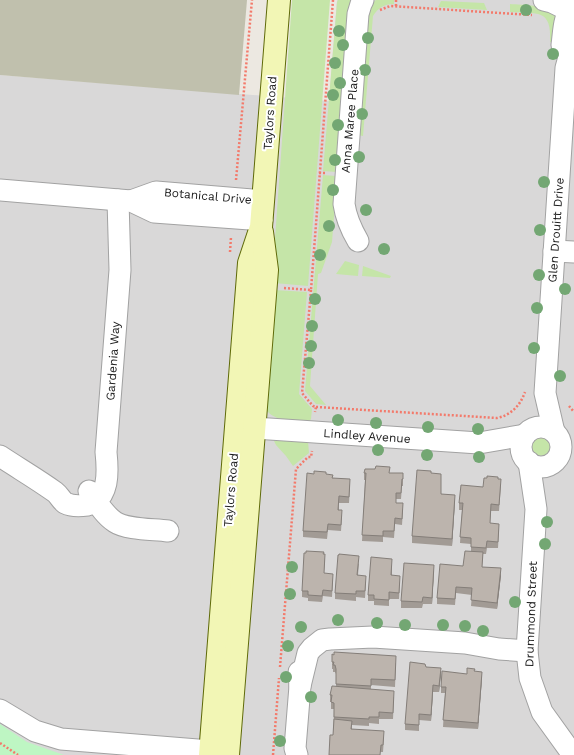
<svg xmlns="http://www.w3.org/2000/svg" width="574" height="755" viewBox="0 0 574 755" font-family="'Work Sans',sans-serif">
  <rect width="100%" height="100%" fill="#ece8e1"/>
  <path fill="#d9d8d8" d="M337,0H574V755H0V75L329,101Z"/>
  <path fill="#c0c0ad" d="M0,0H247L239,95L0,75Z"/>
  <g fill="#c5e5a8">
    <path d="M292,0H330L308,286L274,283L272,281Z"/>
    <path d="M338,0H353L338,170L336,172L323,171L337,2Z"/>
    <path d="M376,0H394V4C384,4 378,8 373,16L363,136L358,135L366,15L373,2Z"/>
    <path d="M441,1L484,3L487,10L438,7Z"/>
    <path d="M510,4C522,5 551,4 556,18C559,24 556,36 555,43L550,42C552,8 537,14 510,12Z"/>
    <path d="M323,175L336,176L337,178L332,242L321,273L318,274L310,386L326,405L316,404L305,391Z"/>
    <path d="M345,261L359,265L358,276L336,274Z"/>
    <path d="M363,266L391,276L390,278L362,276Z"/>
    <path d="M274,290L307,292L299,394L312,409L311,419L309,422C294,421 276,422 266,410Z"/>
    <circle cx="541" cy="446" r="10"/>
    <path d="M284,440L308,441L309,453L293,466L286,456L276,445L274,441Z"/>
  </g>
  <path fill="#bef6c3" d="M0,724L27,742L64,755H0Z"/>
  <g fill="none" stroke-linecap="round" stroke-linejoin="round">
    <g stroke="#a2a2a2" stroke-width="23">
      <g id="street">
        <path d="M544,0L552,2L574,13"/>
        <path d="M562,45C564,31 563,16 574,5"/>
        <path d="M0,190L131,201L154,212L262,220"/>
        <path d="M131,201L156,192L263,201"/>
        <path d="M358,241C351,229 346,218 344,204L358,14L361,4L363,0"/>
        <path d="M554,251L574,252"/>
        <circle cx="541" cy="447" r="20"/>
        <path d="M254,428L479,443L525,435"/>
        <path d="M554,432L545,393L566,68L572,46L574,30"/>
        <path d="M0,456C18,468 37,479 55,492C59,495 61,500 65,503C71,506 80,506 87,505C110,499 108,471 106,452L120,270L118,200"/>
        <path d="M529,462L536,509L527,651L530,678L542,712L573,755"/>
        <path d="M89,491C96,501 104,515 115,522C127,530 154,529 168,531"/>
        <path d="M300,686L308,653L312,648L322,640L330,639L373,637L465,643L499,649L527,651"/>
        <path d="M0,710L35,731L61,739L210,751"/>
        <path d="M297,755L295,748L300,686L299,672"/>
      </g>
    </g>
    <g stroke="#5f6a09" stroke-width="24">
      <g id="secondary">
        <path d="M210,755L249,263L261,227L279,0"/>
        <path d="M228,755L267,270L262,232"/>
      </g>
    </g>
    <g stroke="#f37a6b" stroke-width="2.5" stroke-dasharray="2 2" stroke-linecap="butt">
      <path d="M396,6V0"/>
      <path d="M380,10L390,6L532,15"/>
      <path d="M319,173H327"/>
      <path d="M236,180L252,0"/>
      <path d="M230,252L231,237"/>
      <path d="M284,288L311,290L333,0"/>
      <path d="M311,290L302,393L313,406L316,407L315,412"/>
      <path d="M569,406L574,412"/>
      <path d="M316,407L497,418C511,415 520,406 525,392"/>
      <path d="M280,667L296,469L308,457H311L312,451"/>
      <path d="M0,743L18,755"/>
      <path d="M273,755L279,678"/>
    </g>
    <use href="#street" stroke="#fff" stroke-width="21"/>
    <use href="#secondary" stroke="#f2f6b5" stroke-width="22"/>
  </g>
  <g fill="#73a773">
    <circle cx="526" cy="10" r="6"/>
    <circle cx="339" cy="31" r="6"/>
    <circle cx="368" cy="38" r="6"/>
    <circle cx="343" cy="45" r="6"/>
    <circle cx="553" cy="54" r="6"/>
    <circle cx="335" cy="63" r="6"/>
    <circle cx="365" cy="70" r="6"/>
    <circle cx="340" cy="83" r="6"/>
    <circle cx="333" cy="95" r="6"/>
    <circle cx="362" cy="114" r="6"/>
    <circle cx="338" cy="125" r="6"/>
    <circle cx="359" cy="157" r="6"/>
    <circle cx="335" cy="160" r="6"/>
    <circle cx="544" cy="182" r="6"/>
    <circle cx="333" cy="190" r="6"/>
    <circle cx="366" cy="210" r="6"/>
    <circle cx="329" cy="226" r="6"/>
    <circle cx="540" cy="230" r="6"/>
    <circle cx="384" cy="249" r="6"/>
    <circle cx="320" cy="255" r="6"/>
    <circle cx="539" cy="275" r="6"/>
    <circle cx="565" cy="289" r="6"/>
    <circle cx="315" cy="299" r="6"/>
    <circle cx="537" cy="308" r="6"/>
    <circle cx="312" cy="326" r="6"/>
    <circle cx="311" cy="346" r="6"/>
    <circle cx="534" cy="348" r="6"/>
    <circle cx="309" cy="363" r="6"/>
    <circle cx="560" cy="376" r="6"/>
    <circle cx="338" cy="420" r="6"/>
    <circle cx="376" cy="423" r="6"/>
    <circle cx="428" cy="427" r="6"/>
    <circle cx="478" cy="429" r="6"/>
    <circle cx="378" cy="450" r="6"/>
    <circle cx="427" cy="455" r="6"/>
    <circle cx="479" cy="457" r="6"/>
    <circle cx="547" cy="522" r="6"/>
    <circle cx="545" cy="544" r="6"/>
    <circle cx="292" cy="567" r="6"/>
    <circle cx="290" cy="594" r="6"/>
    <circle cx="515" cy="602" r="6"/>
    <circle cx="338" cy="620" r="6"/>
    <circle cx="377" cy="623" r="6"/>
    <circle cx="405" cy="625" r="6"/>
    <circle cx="443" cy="625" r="6"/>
    <circle cx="465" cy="626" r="6"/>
    <circle cx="301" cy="627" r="6"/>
    <circle cx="483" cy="631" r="6"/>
    <circle cx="288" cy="646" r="6"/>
    <circle cx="286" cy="677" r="6"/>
    <circle cx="311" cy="697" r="6"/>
    <circle cx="280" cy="741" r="6"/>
  </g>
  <g fill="#a29b95">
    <path d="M364,473H403V486H402L401,499H396V503L403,510L402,525L395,524L394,538L383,537V542L362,541L365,480H364Z"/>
    <path d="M431,473L441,494L455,501L452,546L412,543V536Z"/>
    <path d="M314,474H326L333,478L350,485L349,503H339V510L342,517L341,531L328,530L327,539L303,537V531Z"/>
    <path d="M498,479L501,485L499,511H491L490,523L499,530L498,548H487L486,554H483L482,567L501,575L497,609L471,606L472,595L456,593L455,605L437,604V598L463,566L471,551V544L460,543L462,510H459V503L483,487Z"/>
    <path d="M323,554L325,560L324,573L333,580L332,597L323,596L322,602L308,601V598L302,597V591Z"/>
    <path d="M359,563L358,575L366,582L365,598L356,597V601L335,599V593Z"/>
    <path d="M392,565V575L400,582L399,599H389V606L374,605V601H368V595Z"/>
    <path d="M434,571L432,604H423L422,608H401V601Z"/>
    <path d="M332,662L396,663L395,687L371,685V689L394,697L393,719H379V724L369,723V726L352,725V729L384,738L383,752H381L333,735L334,709H331V702H330V695L336,686V674L335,672H333V669H332Z"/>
    <path d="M426,667L441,674L439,692H433L431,721L419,720V731L405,730V724Z"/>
    <path d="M474,671L482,678L478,729L443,727L445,693H441V687L467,674Z"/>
  </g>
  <g fill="#847e79">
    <path d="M455,495V501L452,546V539Z"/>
    <path d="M434,565V571L432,604V598Z"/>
    <path d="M501,568V575L497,609V603Z"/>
    <path d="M441,668V674L439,692V686Z"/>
    <path d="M482,672V678L478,729V723Z"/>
    <path d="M433,685V692L431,721V715Z"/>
  </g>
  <g fill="#bcb4ad" stroke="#847e79">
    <path d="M376,466L390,467L389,473H403V479H402L401,493H396V503H403L402,519L395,518L394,531H383V536L362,535L366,473H364L365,469H375Z"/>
    <path d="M417,470L431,471V473L441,474V494L455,495L452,539L412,536Z"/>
    <path d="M314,471L326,472V474L333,475L332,478L350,479L349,497L339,496L338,510H342L341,525L328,524L327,532L303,531L307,473L314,474Z"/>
    <path d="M487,476L498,477V479H501L499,505L491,504L490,523L499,524L498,542L487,541L486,548L471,547V538L460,537L463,503H459L461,485L483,487L484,478H487Z"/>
    <path d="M306,551L324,552L323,554H325L324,573L333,574L332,591L323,590L322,596L308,595V591H302L304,553H306Z"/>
    <path d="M465,551L483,552L482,567L501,568L497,603L471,600L472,588L456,587L455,599L437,598L440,564L463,566Z"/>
    <path d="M339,554L359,556L357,575L366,576L365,591H356V594L335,593L338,555H339Z"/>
    <path d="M371,557L392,559L391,575L400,576L399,593L389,592V600L374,599V595H368Z"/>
    <path d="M404,563L434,565L432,598L423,597L422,602L401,601Z"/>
    <path d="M334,652L396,656L395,680L371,679V686L336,684V669L335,665H333L334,662H332V654L334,655Z"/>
    <path d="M410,662L425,664L426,667L441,668L439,686L433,685L431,715L419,714V725L405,724Z"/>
    <path d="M467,668L475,669L474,671L482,672L478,723L443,720L446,687H441L442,671L467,674Z"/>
    <path d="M332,686L394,691L393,713L379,712V717H369V719L334,717V703L331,702L332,695H330Z"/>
    <path d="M334,719L352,721L351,729L384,731L383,745H381L380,755H329L330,735H333Z"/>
  </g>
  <g text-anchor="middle" stroke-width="4" stroke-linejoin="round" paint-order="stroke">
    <g font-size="12" fill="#1b1b1b" stroke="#fff">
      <text transform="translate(270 113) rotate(-86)" y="4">Taylors Road</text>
      <text transform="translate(350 121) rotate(-85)" y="4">Anna Maree Place</text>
      <text transform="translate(208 196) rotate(5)" y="4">Botanical Drive</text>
      <text transform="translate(556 230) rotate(-86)" y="4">Glen Drouitt Drive</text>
      <text transform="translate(113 361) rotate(-86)" y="4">Gardenia Way</text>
      <text transform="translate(367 436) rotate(4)" y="4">Lindley Avenue</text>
      <text transform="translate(231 490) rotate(-85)" y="4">Taylors Road</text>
      <text transform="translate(531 614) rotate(-88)" y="4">Drummond Street</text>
    </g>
  </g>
</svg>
